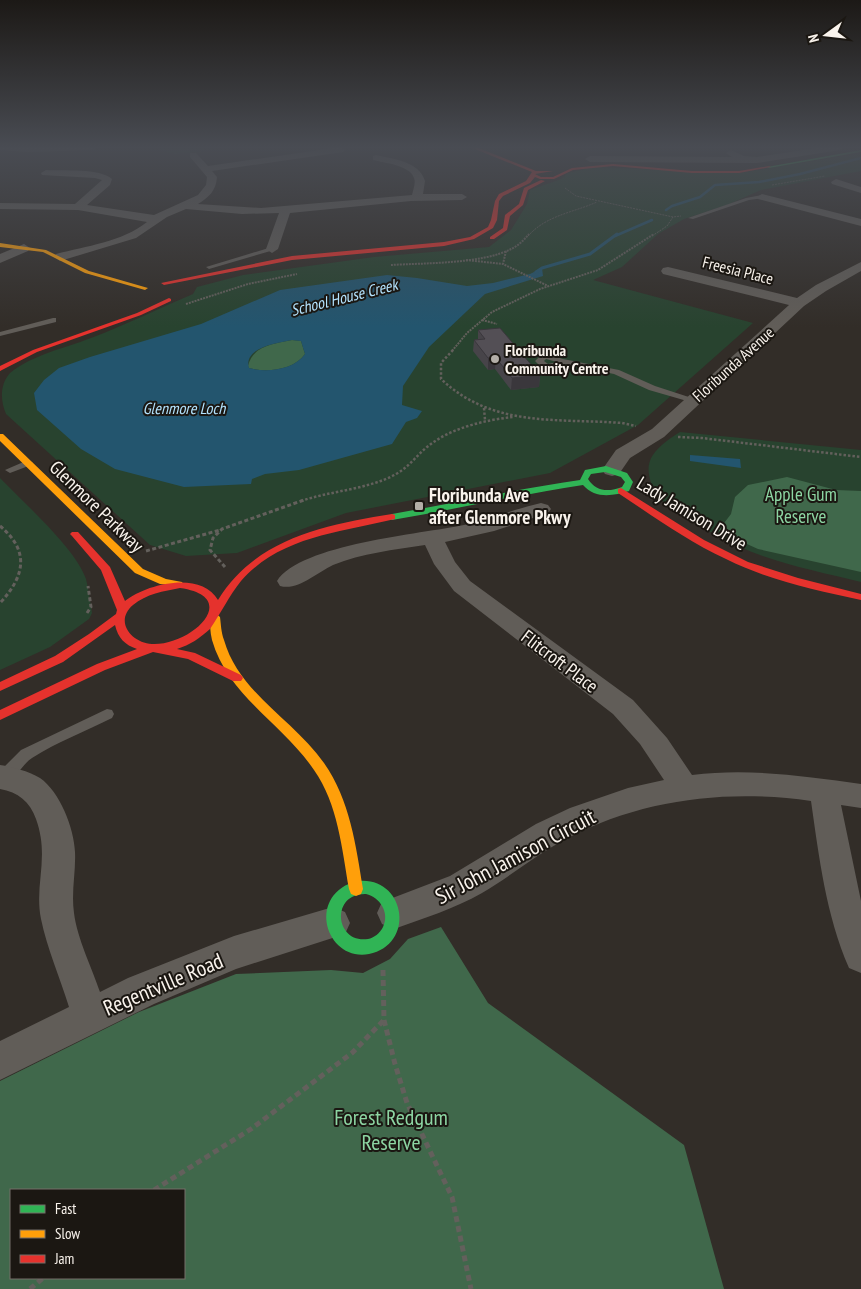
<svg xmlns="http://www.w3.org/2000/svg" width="861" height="1289" viewBox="0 0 861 1289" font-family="'PT Sans Narrow',sans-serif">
  <rect width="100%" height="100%" fill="#322d28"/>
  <g fill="#28432f">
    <path d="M160,147H203L204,151L176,154L158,150Z"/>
    <path d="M861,153V171L761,190L727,205L684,219L658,234L622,267L593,280L753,323L638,425L550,473L346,513L237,553L186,556L150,545L6,414C0,400 0,384 10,373C32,355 65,348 91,338C126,325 159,308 193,294L197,287L243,275L374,257L489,247L511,230L527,204L530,190L561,179L568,173L593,167L740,173Z"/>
    <path d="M680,432L861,450V582C821,572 778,564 740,547C723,540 665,508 656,494C651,485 646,471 650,461C654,449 670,438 680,432Z"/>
    <path d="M0,478C23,502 76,549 86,579C89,590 90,602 92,613L89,619L50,647L0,670Z"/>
  </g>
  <g fill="#40684b" fill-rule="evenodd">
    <path d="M292,340L301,341L305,354C294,370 267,373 249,368L248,366C253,345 274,344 292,340Z"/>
    <path d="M787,477L836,490L861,491V572L758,549L718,531L731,514L735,497L748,485Z"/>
    <path d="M441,927L488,1003L684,1145L724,1289H0V1081L139,1012L236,974L331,970L363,973L390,959L408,939ZM11,1190H184V1278H11Z"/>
  </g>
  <g fill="#23556e" fill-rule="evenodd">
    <path d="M542,268L543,276L485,294L429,347L403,386L402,405L422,411L417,418L406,422L392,444L299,470L265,474L252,479L251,484L184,487L115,469L81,449L37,410L34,393L44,380L59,368L90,357L201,324L280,290L387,275L417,278L467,286L493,283L530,274ZM292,340L301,341L305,354C294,370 266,373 249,368C243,347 278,343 292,340Z"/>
    <path d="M690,455L740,459L741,468L690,461Z"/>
  </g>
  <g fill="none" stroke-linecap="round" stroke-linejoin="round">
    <g stroke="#23556e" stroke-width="2.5">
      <path d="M666,210L672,206L700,197L715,185L759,182L800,174L861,158"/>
      <path d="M615,236L652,220"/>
    </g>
    <path stroke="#23556e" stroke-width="3" d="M536,272L542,268L590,254L617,234"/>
    <g stroke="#63605c" stroke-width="1" stroke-dasharray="2 1" stroke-linecap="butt">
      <path d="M167,147L182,148"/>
      <path d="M772,185L825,176"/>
      <path d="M565,188L576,196L673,217L681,216"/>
      <path d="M528,236C547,215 572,213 597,202"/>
      <path d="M652,236L667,226L673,217"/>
    </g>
    <g stroke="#63605c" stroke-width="2" stroke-dasharray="2 1" stroke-linecap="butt">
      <path d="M506,251L503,264L548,286"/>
      <path d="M466,260L503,264"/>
      <path d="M391,265C424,263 482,264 511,249C518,246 524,240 529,234"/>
      <path d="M186,304L248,284L297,274"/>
      <path d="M482,320L497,324"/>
      <path d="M452,351L467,333L492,312L540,289L598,270L654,234"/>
    </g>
    <g stroke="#63605c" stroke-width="2.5" stroke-dasharray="2.5 2" stroke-linecap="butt">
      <path d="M453,350L441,363V379C493,428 556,418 622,423L636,426"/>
      <path d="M484,408L485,420"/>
      <path d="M678,437L702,438L861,457"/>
      <path d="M301,501C330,491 370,489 396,474C409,467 416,456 427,447C450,428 485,420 513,417"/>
    </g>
    <g stroke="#63605c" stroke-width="3" stroke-dasharray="4 2.5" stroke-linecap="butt">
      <path d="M0,526C30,551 25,576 0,603"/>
      <path d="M146,551L220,530"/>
      <path d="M225,567L210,550L213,538L222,529L304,500"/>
      <path d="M87,613L91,607L88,586"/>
    </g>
    <g stroke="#63605c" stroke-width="5" stroke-dasharray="6 4" stroke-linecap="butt">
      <path d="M383,970L384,1020L395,1064L407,1103L452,1197L471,1289"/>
      <path d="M154,1190L251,1129L352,1053L384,1020"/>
      <path d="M30,1289L43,1278"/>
    </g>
    <g fill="#615d58" fill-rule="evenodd">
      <path d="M762,195L764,198L749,200L693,219L688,218L746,198Z"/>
      <path d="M272,247L274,250L209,269L206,267Z"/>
      <path d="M53,318H56V322L0,336V332Z"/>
      <path d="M541,355H551L563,359L619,370L655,386L698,400L694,403L649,390L614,374L564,364L556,368H547L541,367L535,361ZM546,359L557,362L548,364L544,361Z"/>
      <path d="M28,460L33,463L31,465L10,473L5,470Z"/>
      <path d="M107,709L112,710L114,714L112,718C86,731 57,742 32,758C22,764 12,786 0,782V771L21,750Z"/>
    </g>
    <g fill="#615d58" fill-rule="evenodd">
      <path d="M0,147H98L93,150L28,152L0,150Z"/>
      <path d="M340,147L345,150L343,152L212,171L217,177C216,191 209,197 198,204L261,208L412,195C413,190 416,183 414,178C410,165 384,163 373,160V156L376,155C393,159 419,161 425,181L423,194H462L467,197L462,200L411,201L290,213L278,249L272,253L266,249L279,213L242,214L186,209L167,217L136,238L60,261L54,257L56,254C86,246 122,242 147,222L78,210L0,209V203L75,204L102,180L95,178L42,175L41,173L46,170C63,171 100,168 112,179L110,185L87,205L154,215L198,195L206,185L207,177L190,157V153H196L208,166Z"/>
      <path d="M823,147H845L840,150L757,163L590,162L585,159L590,156L732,157L726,153L731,150L744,156L757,157Z"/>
      <path d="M836,179L861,187V193L832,184L831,182Z"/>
      <path d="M762,194L861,219V226L758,199L757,197Z"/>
      <path d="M24,244L30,248L28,251L0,263V254Z"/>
      <path d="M861,262V271L826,291L804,306L664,437L630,458L619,474L612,476L605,474L602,470L616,450L652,429L789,305L663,274L661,271L663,268L668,267L797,298L816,285Z"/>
      <path d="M541,503L548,505L551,509L548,513L494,531L445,542L455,562L470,581L633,700L667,738L692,775C749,768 805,776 861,784V808L841,805L861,901V973L849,968C826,915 819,857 811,801C728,789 642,799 568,838C537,854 511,876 482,893C454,909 424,918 394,929L382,924L377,913L382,902L450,876L536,824L570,808L628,788L664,780L640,744L613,714L454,591L434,564L425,545C394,550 362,553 333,565C316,573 298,591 280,586L277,581C301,544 421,534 464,525C490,519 515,509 541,503Z"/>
      <path d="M0,765C13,767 28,771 40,778C60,792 74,828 75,852C76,872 71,892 74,913C77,938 92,968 100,992L128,978L234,936L333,907L345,912L350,923L345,934L236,969L154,1004L0,1080V1041L69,1007C60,978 47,948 41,919C34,884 50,858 36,819C30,802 18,792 0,789Z"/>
    </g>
    <g fill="#30b455" fill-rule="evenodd">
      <path d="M861,150V152L769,168L767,167Z"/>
      <path d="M606,466L627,473L633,482L629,491C613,496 595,499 583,485C519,495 456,509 392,520L387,517L392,514C455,503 517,489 580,480L585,470ZM605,472L621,477L625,482L622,487C609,492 596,492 588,479L591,474Z"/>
      <path d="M357,881C405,875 417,944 369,954C326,962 305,895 357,881ZM366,894C380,897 390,913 383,927C380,933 374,938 368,939C335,944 330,893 366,894Z"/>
    </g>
    <g fill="#ff9f0a" fill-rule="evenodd">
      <path d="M0,243L46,250L89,271L148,288L145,290L85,273L43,252L0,247Z"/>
      <path d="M0,434H3L143,569L166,579L182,582L183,584L182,586L160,584L135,573L0,441Z"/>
      <path d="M215,613L220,617C221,624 221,632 224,640C239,693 293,719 324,763C350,800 356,846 363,889L361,894L356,896L351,894L349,889C342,849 338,804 314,770C283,724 228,696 212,640C210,632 210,624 210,617Z"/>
    </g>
    <g fill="#e5322d" fill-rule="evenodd">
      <path d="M470,147H476L536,171H553L535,174L541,177H553L572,168L613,164L692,171H739L769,166L771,167L739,173H692L613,166L573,170L554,179H540L535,177L530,183L503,196L499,201L497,220L493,228L474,239L444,246L292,260L164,285L161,283L292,256L444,242L470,237L488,227L491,220L495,201L499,194L526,181L532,172Z"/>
      <path d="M541,180L545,181L528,190L523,205L510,216L507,230L494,239H490V237L503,228L505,215L519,204L524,188Z"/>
      <path d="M169,298L171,299V301L141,315L37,352L0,371V366L33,350L137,313Z"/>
      <path d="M621,488L704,540L748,562L798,578L861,594V600C815,590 768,580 726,559C687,541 653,516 618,493V489Z"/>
      <path d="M392,514L395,515V519C342,532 280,536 241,581C229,596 221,613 210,629C200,638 190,645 177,649L195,653L241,675L243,678L241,681H233L188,659L153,652L105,670L0,720V710L97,664L137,649C125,645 118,638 115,625L63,662L0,691V682L55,656L89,634L116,614L117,610L101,570L72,536L70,534L72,532H78L110,567L125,601C146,584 201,570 218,600C256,538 325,525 392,514ZM180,588C243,597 191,646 152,644C131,643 114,621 133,605C146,594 164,591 180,588Z"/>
    </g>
  </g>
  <path fill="#474449" d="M478,330L540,375L539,387L511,390L495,369L488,370L473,351L474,340L478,339Z"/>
  <g fill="#3a373c">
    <path d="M488,358H496L495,369L488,370Z"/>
    <path d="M540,375L539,387L511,390L512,378Z"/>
  </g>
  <path fill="#534f55" stroke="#3a373c" d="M500,328L540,375L512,378L496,358H488L474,340L485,339L478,330Z"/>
  <linearGradient id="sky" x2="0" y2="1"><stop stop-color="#1c1916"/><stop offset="0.45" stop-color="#494c53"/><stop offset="1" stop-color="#494c53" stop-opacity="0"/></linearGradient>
  <rect width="861" height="327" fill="url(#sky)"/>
  <g fill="#b3aea7" stroke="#1b1712" stroke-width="2">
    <circle cx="495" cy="359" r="5"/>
    <rect x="414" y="501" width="10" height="10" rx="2.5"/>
  </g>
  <g text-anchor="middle" stroke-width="4" stroke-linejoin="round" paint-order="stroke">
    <g font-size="16" fill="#f9f3ec" stroke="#1b1712">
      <text transform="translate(738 270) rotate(14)" y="6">Freesia Place</text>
      <text transform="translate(733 364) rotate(-42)" y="6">Floribunda Avenue</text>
    </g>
    <g font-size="16" font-style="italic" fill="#b4e4ff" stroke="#1b1712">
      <text transform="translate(344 297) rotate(-14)" y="6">School House Creek</text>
      <text x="184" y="414">Glenmore Loch</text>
    </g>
    <g font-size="16" font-weight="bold" fill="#f9f3ec" stroke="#1b1712" text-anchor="start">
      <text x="505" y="356">Floribunda<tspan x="505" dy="18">Community Centre</tspan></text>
    </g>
    <g font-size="19" fill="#8dd6a3" stroke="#1b1712">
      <text x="801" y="501">Apple Gum<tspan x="801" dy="22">Reserve</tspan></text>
    </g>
    <g font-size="19" font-weight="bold" fill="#f9f3ec" stroke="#1b1712" text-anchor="start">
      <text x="429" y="502">Floribunda Ave<tspan x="429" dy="22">after Glenmore Pkwy</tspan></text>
    </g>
    <g font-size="19" fill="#f9f3ec" stroke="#1b1712">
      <text transform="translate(97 506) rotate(44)" y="7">Glenmore Parkway</text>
      <text transform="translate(692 513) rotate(31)" y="7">Lady Jamison Drive</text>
      <text transform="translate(560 661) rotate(37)" y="7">Flitcroft Place</text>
    </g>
    <g font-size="22" fill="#f9f3ec" stroke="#1b1712">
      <text transform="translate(515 856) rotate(-28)" y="8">Sir John Jamison Circuit</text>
      <text transform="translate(163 984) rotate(-23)" y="8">Regentville Road</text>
    </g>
    <g font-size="22" fill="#8dd6a3" stroke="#1b1712">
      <text x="391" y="1125">Forest Redgum<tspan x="391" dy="25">Reserve</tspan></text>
    </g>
  </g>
  <rect x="10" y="1189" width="175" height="90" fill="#1b1712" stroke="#746f69"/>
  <rect x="20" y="1205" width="25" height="8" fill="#30b455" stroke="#746f69"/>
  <text x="55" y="1214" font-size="15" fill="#f9f3ec">Fast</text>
  <rect x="20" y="1230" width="25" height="8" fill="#ff9f0a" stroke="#746f69"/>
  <text x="55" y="1239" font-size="15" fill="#f9f3ec">Slow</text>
  <rect x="20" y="1255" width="25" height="8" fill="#e5322d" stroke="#746f69"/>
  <text x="55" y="1264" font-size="15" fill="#f9f3ec">Jam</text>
  <g transform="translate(826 35) rotate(255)" stroke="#1b1712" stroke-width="4" paint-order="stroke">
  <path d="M0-4L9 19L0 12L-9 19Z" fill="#f9f3ec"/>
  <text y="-8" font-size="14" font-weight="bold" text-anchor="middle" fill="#f9f3ec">N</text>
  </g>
</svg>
